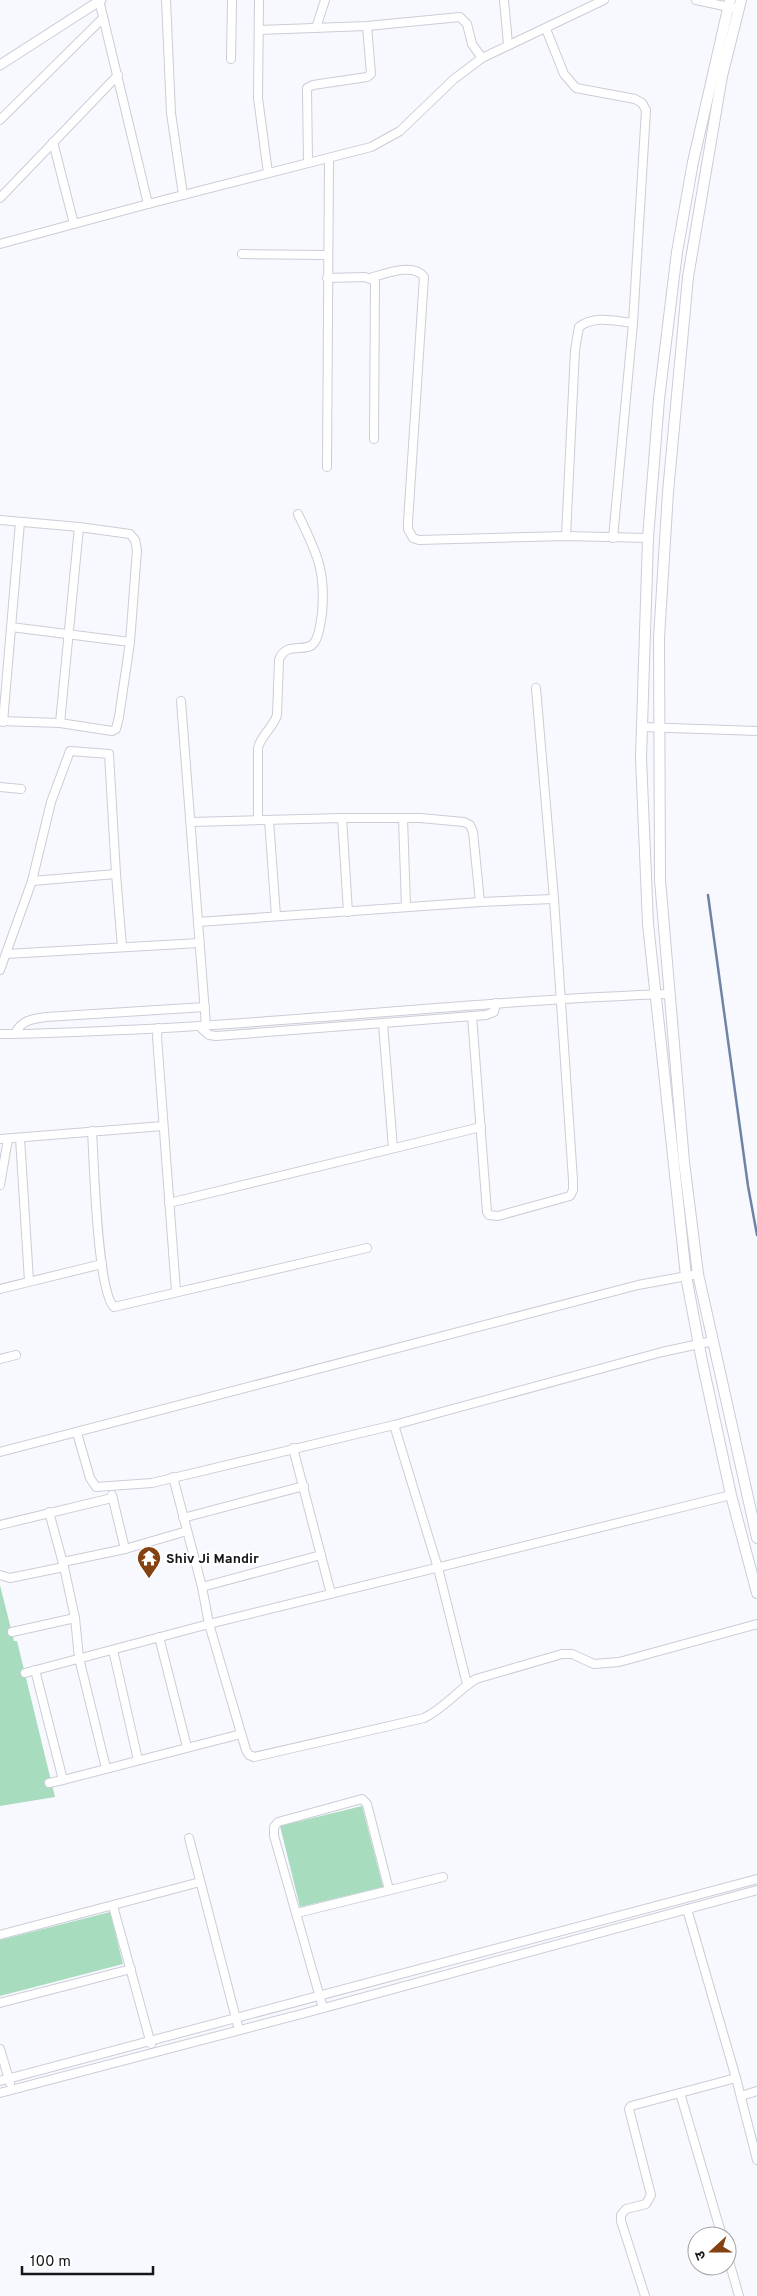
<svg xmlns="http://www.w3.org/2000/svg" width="757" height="2296" viewBox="0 0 757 2296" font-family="Overpass,'Noto Sans Devanagari',sans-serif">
  <rect width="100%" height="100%" fill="#f8f9ff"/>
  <g fill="#a7dcbf">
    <path d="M0,1585L14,1641H17L55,1797L0,1806Z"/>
    <path d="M362,1806L383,1887L300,1907L280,1826Z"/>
    <path d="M110,1912L123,1964L0,1996V1940Z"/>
  </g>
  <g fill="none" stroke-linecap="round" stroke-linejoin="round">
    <path stroke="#6f84a4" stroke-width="2.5" d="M708,895L748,1186L757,1235"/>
    <g stroke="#cbcdd7" stroke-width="10">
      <g id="minor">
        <path d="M99,0L148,204"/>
        <path d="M166,0L171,113L183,195"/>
        <path d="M259,0L258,98L268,173"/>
        <path d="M504,0L508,44"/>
        <path d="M696,0L734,8"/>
        <path d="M316,28L325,0"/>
        <path d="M546,29L564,74L576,88L635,99L642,103L646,110L633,323L613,538"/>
        <path d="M259,30L367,26L460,17L467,24L472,44L482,58"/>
        <path d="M231,59L232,0"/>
        <path d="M0,120L102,19"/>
        <path d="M53,142L74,224"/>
        <path d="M308,163L307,88L313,85L367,77L371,74L367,26"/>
        <path d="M0,198L118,75"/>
        <path d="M0,244L148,204L371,147L400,131L454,79L482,58L604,0"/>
        <path d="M242,254L328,255"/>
        <path d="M327,278L365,277L375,281L374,439"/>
        <path d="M370,278C384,274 414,262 424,277L408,522V529L413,538L419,540L566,536L648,538"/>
        <path d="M327,467L329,159"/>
        <path d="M0,520L79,527L130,534L135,540L137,550L130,642L119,717L116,729L112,731L60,723L0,721"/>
        <path d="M566,536L575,350L579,327C595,315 614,321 633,323"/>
        <path d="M11,627L130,642"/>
        <path d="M181,701L206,1026"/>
        <path d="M3,722L20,522"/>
        <path d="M60,723L79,527"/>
        <path d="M642,727L757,731"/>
        <path d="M0,787L21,789"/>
        <path d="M342,818L348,912"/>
        <path d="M403,818L406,907"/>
        <path d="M258,820V748C261,735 273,728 277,715L279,660C286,640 305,654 314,643C319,637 321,621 322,613C326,569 316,552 298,514"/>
        <path d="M269,820L276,916"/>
        <path d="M191,822L342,818H420L464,822L470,825L473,832L480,902"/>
        <path d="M32,881L116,874"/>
        <path d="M198,922L480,902L554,899"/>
        <path d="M6,954L199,943"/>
        <path d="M0,970L32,881L51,802L70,751L109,754L116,874L122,947"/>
        <path d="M472,1016L487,1212L489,1215L498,1216L570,1196L573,1190V1180L554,899L536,688"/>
        <path d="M383,1024L393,1148"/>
        <path d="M199,1026L209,1035L216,1036L486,1015L494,1012L496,1003"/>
        <path d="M158,1028L157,1037L176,1291"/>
        <path d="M0,1034C49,1034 98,1031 147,1029C321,1020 494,1000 668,994"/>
        <path d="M15,1034C21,1020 32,1019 46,1017L205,1007"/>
        <path d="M92,1131C94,1161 97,1291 114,1307L367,1248"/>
        <path d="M20,1138L29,1281"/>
        <path d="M0,1139L163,1126"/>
        <path d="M0,1185L8,1139"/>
        <path d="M169,1203L481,1127"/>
        <path d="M0,1289L102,1264"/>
        <path d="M0,1359L16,1355"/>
        <path d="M394,1425L438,1568L467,1684"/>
        <path d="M77,1433L90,1478L96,1487L152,1483L394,1425L662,1352L713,1341"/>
        <path d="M293,1448L331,1594"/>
        <path d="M0,1452L638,1285L698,1274"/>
        <path d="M173,1477L202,1587L209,1624L246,1750L249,1755L254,1757L424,1718C444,1708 457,1691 476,1679L562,1654H572L594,1664L619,1662L757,1624"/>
        <path d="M112,1495L125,1549"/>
        <path d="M49,1512L64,1567L75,1618L79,1658L106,1768"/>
        <path d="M183,1518L304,1486"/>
        <path d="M0,1525L112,1498"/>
        <path d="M63,1562L125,1549L187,1531"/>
        <path d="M0,1575L10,1578L64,1567"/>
        <path d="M202,1587L321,1555"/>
        <path d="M12,1632L75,1618"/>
        <path d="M159,1637L187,1747"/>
        <path d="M113,1650L138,1760"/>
        <path d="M35,1670L63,1780L241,1734"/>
        <path d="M25,1673L209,1624L731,1495"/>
        <path d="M49,1783L63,1780"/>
        <path d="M189,1838L239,2030"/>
        <path d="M113,1906L151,2044"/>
        <path d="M687,1909L736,2078L757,2160"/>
        <path d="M297,1913L443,1877"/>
        <path d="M0,1935L200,1882"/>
        <path d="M0,2003L131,1969"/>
        <path d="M323,2008L274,1836V1827L278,1822L362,1799L367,1804L389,1890"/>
        <path d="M0,2049L10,2083"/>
        <path d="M0,2081L757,1879"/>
        <path d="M0,2093L309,2012L757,1890"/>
        <path d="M680,2093L722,2236"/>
        <path d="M741,2096L757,2091"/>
        <path d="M727,2254L739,2296"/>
        <path d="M645,2296L621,2221V2215L626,2209L646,2204L651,2195L629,2109L631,2106L736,2078"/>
      </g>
    </g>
    <g stroke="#cbcdd7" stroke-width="11">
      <path id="tertiary" d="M0,65L101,0"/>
    </g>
    <g stroke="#cbcdd7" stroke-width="12">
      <g id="secondary">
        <path d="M730,0L693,162L677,252L659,399L648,538L641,758L648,924L686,1276L702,1361L731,1495L757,1593"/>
        <path d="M741,0L722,76L688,277L668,492L659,638L660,880L684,1162L698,1274L757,1538"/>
      </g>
    </g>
    <use href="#minor" stroke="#fff" stroke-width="8"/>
    <use href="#tertiary" stroke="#fff" stroke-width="9"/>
    <use href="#secondary" stroke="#fff" stroke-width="10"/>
  </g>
  <defs>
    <g id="temple-pin" transform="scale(1.25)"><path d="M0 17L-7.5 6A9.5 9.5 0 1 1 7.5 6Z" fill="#844112" stroke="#fff"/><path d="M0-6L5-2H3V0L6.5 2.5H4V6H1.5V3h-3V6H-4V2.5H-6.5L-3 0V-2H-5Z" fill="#fff"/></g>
  </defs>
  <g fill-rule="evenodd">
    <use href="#temple-pin" x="149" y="1558"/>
  </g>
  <g text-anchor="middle" stroke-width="5" stroke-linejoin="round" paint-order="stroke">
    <g font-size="14" font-weight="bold" fill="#151619" stroke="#fff" text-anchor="start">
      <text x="166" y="1563">Shiv Ji Mandir</text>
    </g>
  </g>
  <g transform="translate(712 2251) rotate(249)"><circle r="24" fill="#ffffff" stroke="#a1a2a3"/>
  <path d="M0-4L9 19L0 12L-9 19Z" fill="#844112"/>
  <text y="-8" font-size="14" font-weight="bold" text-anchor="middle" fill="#151619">उ</text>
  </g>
  <path d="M22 2266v8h131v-8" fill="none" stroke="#151619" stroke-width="2.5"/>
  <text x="30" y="2266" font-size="15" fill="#151619" stroke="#ffffff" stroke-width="4" paint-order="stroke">100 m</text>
</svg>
